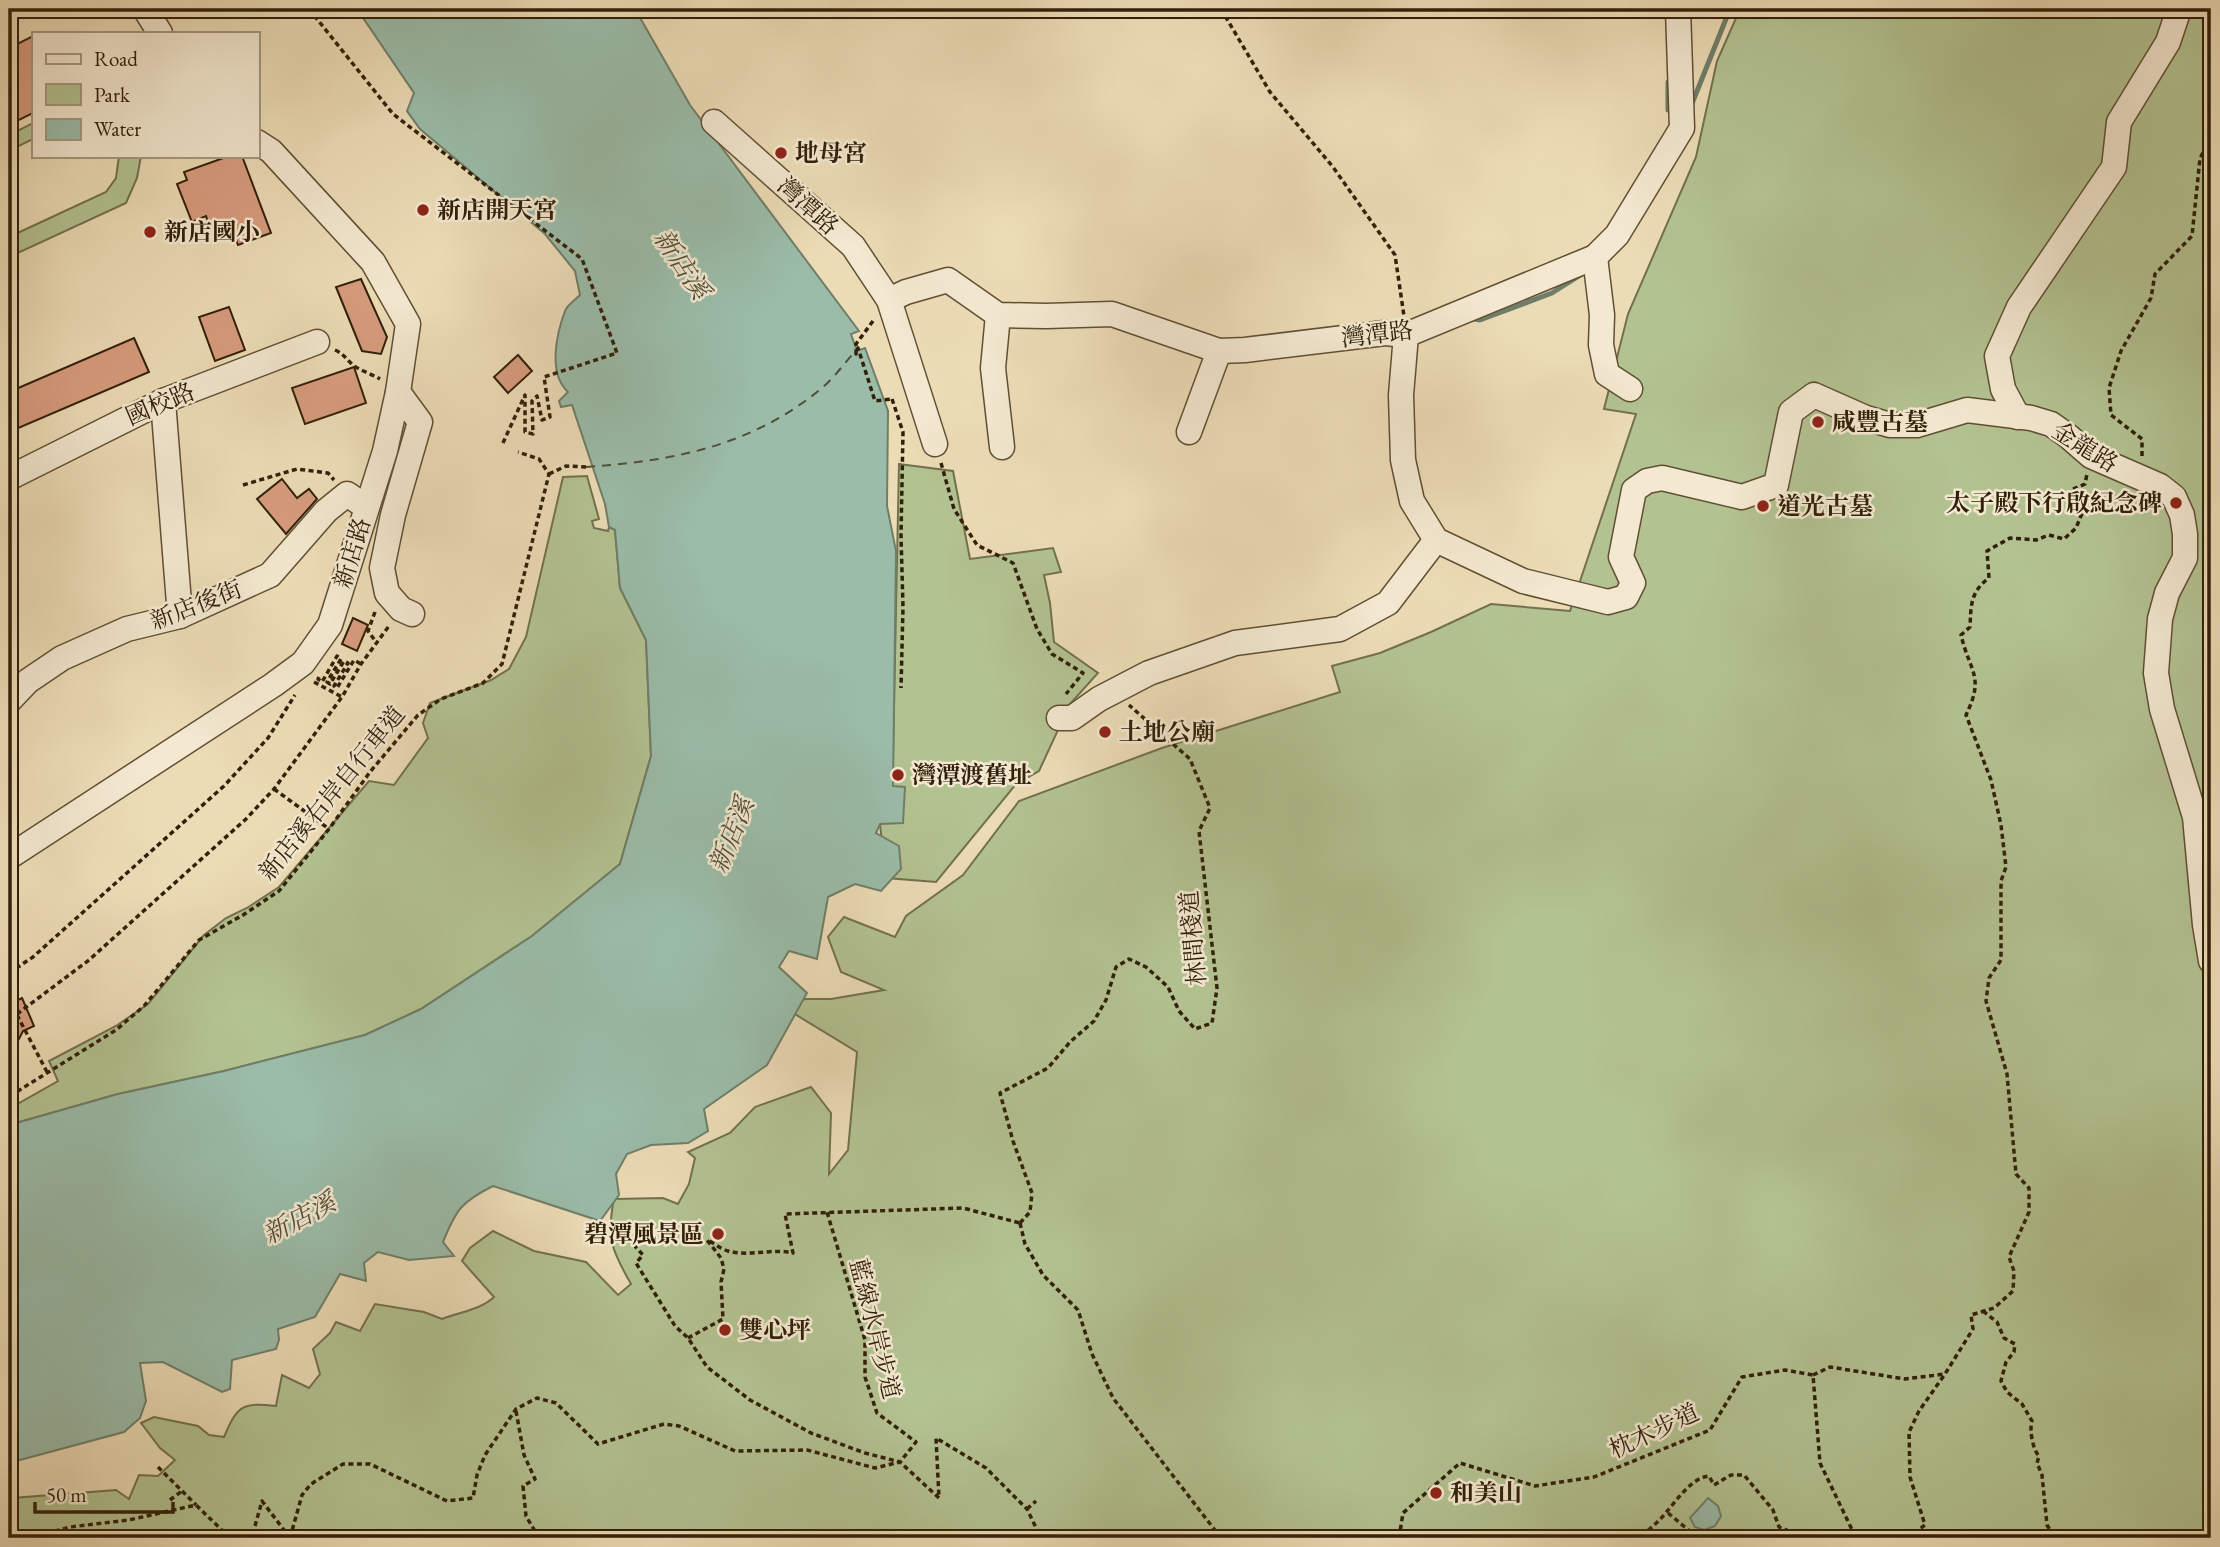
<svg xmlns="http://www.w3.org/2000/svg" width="2220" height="1547" viewBox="0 0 2220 1547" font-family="'EB Garamond','Noto Serif TC',serif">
  <rect width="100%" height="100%" fill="#ecdcb6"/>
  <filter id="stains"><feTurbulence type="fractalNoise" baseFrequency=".00286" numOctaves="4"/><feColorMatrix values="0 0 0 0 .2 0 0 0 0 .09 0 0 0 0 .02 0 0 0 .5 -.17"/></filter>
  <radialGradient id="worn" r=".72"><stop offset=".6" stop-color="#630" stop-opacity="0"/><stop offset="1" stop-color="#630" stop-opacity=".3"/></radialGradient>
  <g fill="#b3c291" stroke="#72714d" stroke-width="2">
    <path d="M1740,9H2211V1538H9V1503L12,1498L116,1490L129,1499L139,1475L158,1476L175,1460L160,1448L141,1423L154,1417L198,1426L209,1435L224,1437C237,1406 242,1402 276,1406L282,1375L309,1388L320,1374L313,1349L330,1333L336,1322L360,1331L375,1304L424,1312L442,1319C460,1312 480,1310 494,1297L462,1261L470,1248L493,1231L534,1251L586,1262L618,1295L631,1284C612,1251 606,1238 614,1199L663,1198L678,1204L689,1184L695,1158L688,1152L730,1133L755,1107L811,1087L831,1113L829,1174L848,1150L857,1052L780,1005L806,999H831L884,990L841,972L828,937L844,917L895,937L906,916L963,875L1019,801L1162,748L1340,692L1332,666L1380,653L1431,632L1491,604L1570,611L1636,414L1604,409L1628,314L1696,157L1717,61Z"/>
    <path d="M33,123V139L9,151V135Z"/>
    <path d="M119,156H141L137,178L126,203L9,257V237L106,192L116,178Z"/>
    <path d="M899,464L953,471L970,559L1053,548L1061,572L1044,575L1050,603L1054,642L1098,673L1070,704L1039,771L1016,784L936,882L886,878L876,789L893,755Z"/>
    <path d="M587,476L599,519L592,521L594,528L608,531L609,527L615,530L620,588L646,640L651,756L620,864L532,936L421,1009L365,1035L224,1071L118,1094L9,1125V1106L19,1103L58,1081L49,1061L116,1026L148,1004L204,935L226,918L247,908L279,887L369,781L394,785L428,738L423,723L430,703L491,680L509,669L526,637L563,477Z"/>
  </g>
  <g fill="#9abca9" stroke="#707e69" stroke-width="2">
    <path d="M357,9H635L690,105L859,331L851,334L857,351L865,348L888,411L887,506L896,551L893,786L905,787L903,823L880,824L876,833L899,846L901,869L881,891L855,884L828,897L817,959L789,951L779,967L807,993L767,1065L704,1109L708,1131L688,1143L651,1145L627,1154L616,1174L619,1195L600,1221L493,1186C461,1202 456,1210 443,1242L454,1256L409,1260L378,1252L364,1263L366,1281L340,1274L315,1317L278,1329L279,1340L276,1349L232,1360L230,1389L222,1392L163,1362L140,1363L146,1401L140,1418L124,1432L9,1463V1125L118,1094L224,1071L365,1035L421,1009L532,936L620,864L651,756L646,640L620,588L615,530L609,527L605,504L572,405L561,407L559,401L568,392C548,374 556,335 565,311C567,305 575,300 580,295L575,271L545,234L420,129L407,111L414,93Z"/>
    <path d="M1708,1498L1718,1506L1721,1516L1715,1526L1704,1530L1695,1527L1690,1518Z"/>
  </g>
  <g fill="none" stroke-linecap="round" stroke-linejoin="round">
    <g stroke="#707e69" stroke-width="5">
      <path d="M1691,106L1730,9"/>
      <path d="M1668,110V82"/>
      <path d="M1471,315L1474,319L1480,320L1552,293L1579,276"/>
    </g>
    <path stroke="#504f39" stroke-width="2" stroke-dasharray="9 7" stroke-linecap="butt" d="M586,467C674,461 752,446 822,388C835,377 846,361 858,348"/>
  </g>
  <g fill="#d79c7e" stroke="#312009" stroke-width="2">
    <path d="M33,36V113L9,125V48Z"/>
    <path d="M229,156H242L271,233L238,245L229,221L210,228L206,216L192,222L177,184L187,180L184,172Z"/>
    <path d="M361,279L387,337L381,354L362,351L336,287Z"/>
    <path d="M229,307L245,350L215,361L199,317Z"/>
    <path d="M134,338L149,372L9,432V392Z"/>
    <path d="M518,355L532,371L508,393L494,377Z"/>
    <path d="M354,367L366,403L305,424L292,388Z"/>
    <path d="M282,479L297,498L309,489L317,499L286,534L257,499Z"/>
    <path d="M353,618L368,625L357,651L342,644Z"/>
    <path d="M22,998L34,1026L23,1031L9,1058V1004Z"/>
  </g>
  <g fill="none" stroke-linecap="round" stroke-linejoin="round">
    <g stroke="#604f34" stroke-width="27">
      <g id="minor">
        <path d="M145,9L160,33"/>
        <path d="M714,122L853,246L889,300L935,444"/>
        <path d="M1595,257L1602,315L1601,345L1607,374L1630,389"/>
        <path d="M889,300L906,292L948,280L998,315L1046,316L1112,314L1219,351L1245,350L1385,333L1406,335L1595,257L1617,235L1682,128L1678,9"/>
        <path d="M998,315L993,368L1002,447"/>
        <path d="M1406,335L1401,395L1403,460L1412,501L1436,540L1523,581L1608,602L1626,597L1633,583L1621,557L1634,490L1647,481L1662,478L1742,497L1776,485L1791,412L1814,395L1866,418L1890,425H1917L1967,410L2031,418L2051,424L2068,436L2091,456L2160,486L2174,497L2182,515L2185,534V558L2167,593L2160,619L2156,673L2162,709L2195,817L2205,925L2211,961"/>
        <path d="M398,392L420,422L393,515L382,568L387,593L401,609L412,614"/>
        <path d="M163,401L180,616"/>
        <path d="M2018,417L2003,389L1997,356L2019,307L2114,167L2119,122L2168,42L2179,9"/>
        <path d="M1189,432L1219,351"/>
        <path d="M9,478L163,401L317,342"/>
        <path d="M9,701L28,681L62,658L127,629L180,616L270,575L326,511L347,494L366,507"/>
        <path d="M1059,718H1072L1099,699L1149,673L1235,643L1340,629L1388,603L1436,540"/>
        <path d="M9,857L273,685L303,663L330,625L385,451L398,392L408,324L373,262L271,151L257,142"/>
      </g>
    </g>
    <g stroke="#312009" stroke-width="3.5" stroke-dasharray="5 3.5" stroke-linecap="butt">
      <path d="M309,9L393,114L582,259L617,353L544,377L550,417L542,420L537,396L532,401L533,434L525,432V395L502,445"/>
      <path d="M1221,9L1270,92L1333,167L1395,255L1404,316"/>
      <path d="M873,321L856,344V354L858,348L875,401L892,399"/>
      <path d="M335,350C344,354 346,359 353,365C359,370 372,374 380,379"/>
      <path d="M892,399L903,432L901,535L903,607L901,688"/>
      <path d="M2142,456V439L2111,415L2109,388L2121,351L2151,298L2155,274L2192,236L2200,158L2211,139"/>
      <path d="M941,463L954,509L977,545L1013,563L1037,629L1052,654L1083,673L1066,694"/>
      <path d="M549,474L566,466L586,467"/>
      <path d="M243,485L297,469L328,473L334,480"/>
      <path d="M375,612L368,631L376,642"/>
      <path d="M319,677L318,679L322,682L337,656L341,659L327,682L330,684L344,661L348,663L334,686L337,688L354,660L361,664"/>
      <path d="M314,682L342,697"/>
      <path d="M274,789L329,829"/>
      <path d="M9,973L33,957L224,786L268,738L295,695"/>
      <path d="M17,1015L47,1072"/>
      <path d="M9,1017L17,1014L89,960L246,819L274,789L342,697L361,664L389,626"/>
      <path d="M9,1094L18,1091L116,1030L144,1006L199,940L243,915L279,891L329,829L370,772L418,715L441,699L483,683L502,664L549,474L539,459L518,452"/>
      <path d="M1020,1223L1030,1212L1032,1193L1013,1141L1000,1093L1048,1068L1070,1042L1094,1021L1106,1000L1116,967L1129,959L1146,967L1168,987L1179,1011L1195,1029L1212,1023L1217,988L1199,831L1210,808L1190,759L1129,705"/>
      <path d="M1020,1223L1025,1244L1043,1275L1078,1310L1092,1354L1113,1398L1221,1538"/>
      <path d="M622,1224L621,1231L643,1255L636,1263L675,1326L688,1338L707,1367L750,1400L811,1433L865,1453L900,1462L939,1498L936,1438L986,1468L1027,1509L1041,1538"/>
      <path d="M1983,1311L1997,1322L2004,1338L2015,1344L2014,1352L2006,1362L2001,1381L2007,1392L2022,1404L2032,1421C2029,1430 2033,1450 2039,1456L2037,1463L2042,1475L2047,1525L2055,1538"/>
      <path d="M688,1338L723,1319L721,1282L724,1269L721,1258L707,1240C714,1243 721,1249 728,1251C750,1257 772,1248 793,1253L785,1214L963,1208L1020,1223"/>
      <path d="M1813,1375L1830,1367L1905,1379L1945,1374L1973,1329L1971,1315L1994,1308L2013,1291L2014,1271L2009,1257L2029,1212V1188L2016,1174L2007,1074L1986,1001L1989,978L2001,960V881L2006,867L2001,825L1991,780L1966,715C1985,676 1970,673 1961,635L1970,627C1971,606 1970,592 1989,578L1987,551L2010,538L2036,540L2049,535L2064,539L2076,528L2083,511L2071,490L2085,484L2087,474"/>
      <path d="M516,1411L524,1455L535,1479L523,1486L526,1516L539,1538"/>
      <path d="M158,1467L196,1505"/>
      <path d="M170,1500L182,1491"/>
      <path d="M1027,1509L1036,1501"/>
      <path d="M1668,1513L1698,1538"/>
      <path d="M30,1538L70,1527L129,1520L196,1505L228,1536L253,1533L262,1501L290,1538"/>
      <path d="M290,1538L302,1495L311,1484L343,1464H370L447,1501L473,1498L477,1475L485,1455L516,1409L537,1398L556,1403L598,1444L664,1424L679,1426L735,1451L807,1450L875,1468L900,1462L916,1442L877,1413L865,1377V1340L827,1212"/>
      <path d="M1399,1538L1403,1513L1460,1463L1535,1486L1594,1477L1710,1430L1742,1377L1785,1370L1813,1375L1820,1463L1856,1538"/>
      <path d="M1603,1538L1610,1536L1619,1538"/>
      <path d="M1633,1538C1665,1529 1681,1479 1709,1476L1714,1485L1731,1475H1744L1773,1510L1779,1527L1789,1531L1792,1538"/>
      <path d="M1907,1538L1925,1525L1910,1477L1909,1432L1919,1411L1945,1374"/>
    </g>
    <use href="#minor" stroke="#f3e8d0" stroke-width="24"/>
  </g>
  <g fill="#8f2418" stroke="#f3e8d0" stroke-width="2.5">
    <circle cx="781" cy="153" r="7"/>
    <circle cx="423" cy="210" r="7"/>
    <circle cx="150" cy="232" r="7"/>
    <circle cx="1818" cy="422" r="7"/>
    <circle cx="2176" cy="503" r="7"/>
    <circle cx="1763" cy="506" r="7"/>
    <circle cx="1105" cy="732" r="7"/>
    <circle cx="898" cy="775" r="7"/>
    <circle cx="718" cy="1234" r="7"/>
    <circle cx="725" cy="1330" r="7"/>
    <circle cx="1436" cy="1493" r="7"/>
  </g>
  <g text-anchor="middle" stroke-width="5" stroke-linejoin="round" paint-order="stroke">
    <g font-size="24" font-weight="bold" fill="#312009" stroke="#f3e8d0" text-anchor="start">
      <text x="795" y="161">地母宮</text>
      <text x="437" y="218">新店開天宮</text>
      <text x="164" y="240">新店國小</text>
      <text x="1832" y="430">咸豐古墓</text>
      <text x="2162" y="511" text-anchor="end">太子殿下行啟紀念碑</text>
      <text x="1777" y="514">道光古墓</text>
      <text x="1119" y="740">土地公廟</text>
      <text x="912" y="783">灣潭渡舊址</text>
      <text x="704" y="1242" text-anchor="end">碧潭風景區</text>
      <text x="739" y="1338">雙心坪</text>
      <text x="1450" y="1501">和美山</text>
    </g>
    <g font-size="24" fill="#312009" stroke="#f3e8d0">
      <text transform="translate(808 206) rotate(42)" y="8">灣潭路</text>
      <text transform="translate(1377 334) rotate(-7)" y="8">灣潭路</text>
      <text transform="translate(160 404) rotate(-23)" y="8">國校路</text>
      <text transform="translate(2085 447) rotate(32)" y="8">金龍路</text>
      <text transform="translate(352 553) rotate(-73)" y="8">新店路</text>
      <text transform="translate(196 605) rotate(-21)" y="8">新店後街</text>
      <text transform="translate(332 793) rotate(-51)" y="8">新店溪右岸自行車道</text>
      <text transform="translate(1193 938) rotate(-95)" y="8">林間棧道</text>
      <text transform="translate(875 1329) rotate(76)" y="8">藍線水岸步道</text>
      <text transform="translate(1654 1431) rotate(-25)" y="8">枕木步道</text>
    </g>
    <g font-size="26" font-style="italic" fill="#504f39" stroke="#f3e8d0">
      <text transform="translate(682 264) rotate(56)" y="9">新店溪</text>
      <text transform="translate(731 835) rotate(-68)" y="9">新店溪</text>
      <text transform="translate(299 1218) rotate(-28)" y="9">新店溪</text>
    </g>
  </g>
  <rect width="2220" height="1547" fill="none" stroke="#ecdcb6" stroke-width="35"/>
  <rect x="10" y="10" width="2199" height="1526" fill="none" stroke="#312009" stroke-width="3.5"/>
  <rect x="18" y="18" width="2185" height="1512" fill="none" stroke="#312009" stroke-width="2"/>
  <rect x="32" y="32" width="228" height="126" fill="#f3e8d0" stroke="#a59880" stroke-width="2"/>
  <rect x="46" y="54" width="35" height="10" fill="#f3e8d0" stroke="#a59880" stroke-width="2"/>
  <text x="94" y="66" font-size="21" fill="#312009">Road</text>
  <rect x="46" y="84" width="35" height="21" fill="#b3c291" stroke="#a59880" stroke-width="2"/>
  <text x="94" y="102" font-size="21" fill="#312009">Park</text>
  <rect x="46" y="119" width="35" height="21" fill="#9abca9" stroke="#a59880" stroke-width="2"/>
  <text x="94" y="136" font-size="21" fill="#312009">Water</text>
  <path d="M35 1502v10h138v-10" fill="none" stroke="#312009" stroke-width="3.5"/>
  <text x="46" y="1502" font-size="21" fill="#312009" stroke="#f3e8d0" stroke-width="5" paint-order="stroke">50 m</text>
  <rect width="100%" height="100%" filter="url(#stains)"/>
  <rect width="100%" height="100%" fill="url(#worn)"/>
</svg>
